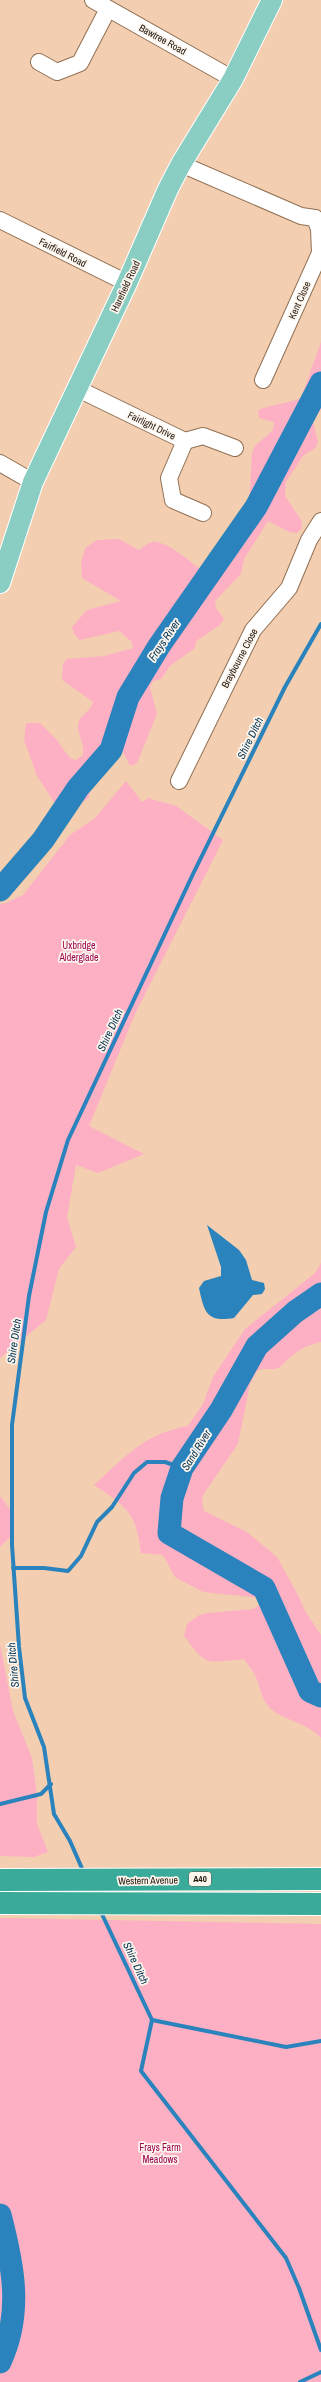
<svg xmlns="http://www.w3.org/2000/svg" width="321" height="2382" viewBox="0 0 321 2382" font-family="'Archivo Narrow',sans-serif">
  <rect width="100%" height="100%" fill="#f3ceb0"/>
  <g fill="#fdb0c4">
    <path d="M321,342V409L313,421L318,442L315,448L303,456L286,482L285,496L301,520L302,528L297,533L289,532L268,521L244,559L241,574L215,601L216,608L224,619L220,625L196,641L195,648L170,666L161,679L153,681L150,687L157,714L137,763L130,766L120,746C116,747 109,747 105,750C94,758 90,785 89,798L71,810L56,805L37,776L24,740L26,723H40L56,739L70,758L76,760L83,755C85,744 78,736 78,726C78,715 91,712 93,702L62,680L63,664L67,659L104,656L133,648L131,641L119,631L80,640L74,634L72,627L87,610L121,601L82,578L81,563L85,548L97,540L119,539L139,550C142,548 147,543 152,542C166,540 190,562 200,569L232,540L249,507L252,453L255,446L273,430L274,422L259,418L258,410C273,404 287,404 301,398Z"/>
    <path d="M126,781L142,802L148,798L176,806L223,840L135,1014L89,1126L144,1154L98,1173L76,1165L67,1217L76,1247L59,1269L46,1320L0,1358V904L6,903L23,895L70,835L95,818Z"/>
    <path d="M321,1263V1342C307,1345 298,1350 288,1359C285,1362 281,1367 278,1368C271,1371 264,1367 257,1371L250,1384L238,1444L203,1495L202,1502L204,1511L247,1532L277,1557L299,1597L305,1611L321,1635V1738C305,1721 280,1720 268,1706C261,1697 260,1687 256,1677C253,1671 248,1665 244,1659C207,1662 207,1668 184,1636L187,1624L199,1615L207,1613L253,1609L259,1605L260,1598L203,1592L175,1577L163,1555L141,1553C136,1512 127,1507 94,1485C125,1457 145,1433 188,1426L203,1404L213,1377L245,1329L314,1274Z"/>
    <path d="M0,1496L13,1513V1534L0,1547Z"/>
    <path d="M0,1644L13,1711L32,1758L37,1795V1824L48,1852L34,1857L0,1856Z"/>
    <path d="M0,1918L321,1924V2382H0Z"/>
  </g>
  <path fill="#2a83bc" d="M207,1225L239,1250L246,1260L252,1280L264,1283L265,1289L262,1294L253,1295L234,1318C206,1323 204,1311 199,1288L204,1281L221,1276V1267Z"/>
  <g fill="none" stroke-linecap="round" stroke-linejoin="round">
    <g stroke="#2a83bc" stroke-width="4">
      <path d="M13,1568H44L68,1571L81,1556L97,1522L112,1507L134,1473L147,1462H165L182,1468"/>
      <path d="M0,1804L41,1794L51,1784"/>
      <path d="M84,1873L70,1841L54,1814L44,1747L25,1698L19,1647L12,1545V1425L29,1296L46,1212L68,1140L193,874L285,687L321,624"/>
      <path d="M100,1910L152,2020L286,2047L321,2041"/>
      <path d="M152,2020L141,2071L286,2258L299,2288L321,2350"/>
      <path d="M300,2382L321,2372"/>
    </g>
    <g stroke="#2a83bc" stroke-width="23">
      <path d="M0,890L43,840L78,788L111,750L128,697L159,646L256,507L321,383"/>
      <path d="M321,1294L295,1312L257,1346L221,1410L182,1468L172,1498L169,1533L264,1588L310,1691L321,1696"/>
      <path d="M0,2215C13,2265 23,2312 0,2362"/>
    </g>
    <g stroke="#907054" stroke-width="18">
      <g id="minor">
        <path d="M93,0L233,79"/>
        <path d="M39,62L57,72L80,63L108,9"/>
        <path d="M181,164L301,216L315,218"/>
        <path d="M0,220L127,283"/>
        <path d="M263,380L320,253L319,229L315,218"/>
        <path d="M76,388L185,441L169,478L173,500L203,513"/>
        <path d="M185,441L203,436L235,448"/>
        <path d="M0,463L33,482"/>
        <path d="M179,781L253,630L289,588L309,540L321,521"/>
      </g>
    </g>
    <g stroke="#fff" stroke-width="22">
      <path id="major" d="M0,583L33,482L127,283L168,189L181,164L233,79L272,0"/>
    </g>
    <g stroke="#fff" stroke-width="24">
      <g id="highway">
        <path d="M0,1880L321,1879"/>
        <path d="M0,1903L321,1904"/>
      </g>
    </g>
    <use href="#minor" stroke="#fff" stroke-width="16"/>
    <use href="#major" stroke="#89cdc3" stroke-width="20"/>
    <use href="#highway" stroke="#3aab9b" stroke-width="22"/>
  </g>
  <g text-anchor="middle" stroke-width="3.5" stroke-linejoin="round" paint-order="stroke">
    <rect fill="#fdf6ef" stroke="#64594f" stroke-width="1" x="189" y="1872" width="22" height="14" rx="3"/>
    <g font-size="9" font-weight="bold" fill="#22160b">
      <text x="200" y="1882">A40</text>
    </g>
    <g font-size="10" fill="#22160b" stroke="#fdf6ef">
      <text transform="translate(163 39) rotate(29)" y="4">Bawtree Road</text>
      <text transform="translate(63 252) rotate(27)" y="4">Fairfield Road</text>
      <text transform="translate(125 286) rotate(-65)" y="4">Harefield Road</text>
      <text transform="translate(299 300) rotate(-66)" y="4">Kent Close</text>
      <text transform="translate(152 425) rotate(26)" y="4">Fairlight Drive</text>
      <text transform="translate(239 658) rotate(-62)" y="4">Braybourne Close</text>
      <text transform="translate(148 1880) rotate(-1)" y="4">Western Avenue</text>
    </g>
    <g font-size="10" fill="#9d054e" stroke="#fdf6ef">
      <text x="79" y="949">Uxbridge<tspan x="79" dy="12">Alderglade</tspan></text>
      <text x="160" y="2151">Frays Farm<tspan x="160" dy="12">Meadows</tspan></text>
    </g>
    <g font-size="11" font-style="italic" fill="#00314e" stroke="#fdf6ef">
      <text transform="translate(164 640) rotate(-56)" y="4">Frays River</text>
      <text transform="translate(250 738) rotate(-64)" y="4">Shire Ditch</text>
      <text transform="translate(110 1030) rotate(-65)" y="4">Shire Ditch</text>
      <text transform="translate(14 1341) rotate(-82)" y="4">Shire Ditch</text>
      <text transform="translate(196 1450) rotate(-58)" y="4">Sand River</text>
      <text transform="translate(13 1665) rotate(-95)" y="4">Shire Ditch</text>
      <text transform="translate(136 1963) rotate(65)" y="4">Shire Ditch</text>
    </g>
  </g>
</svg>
